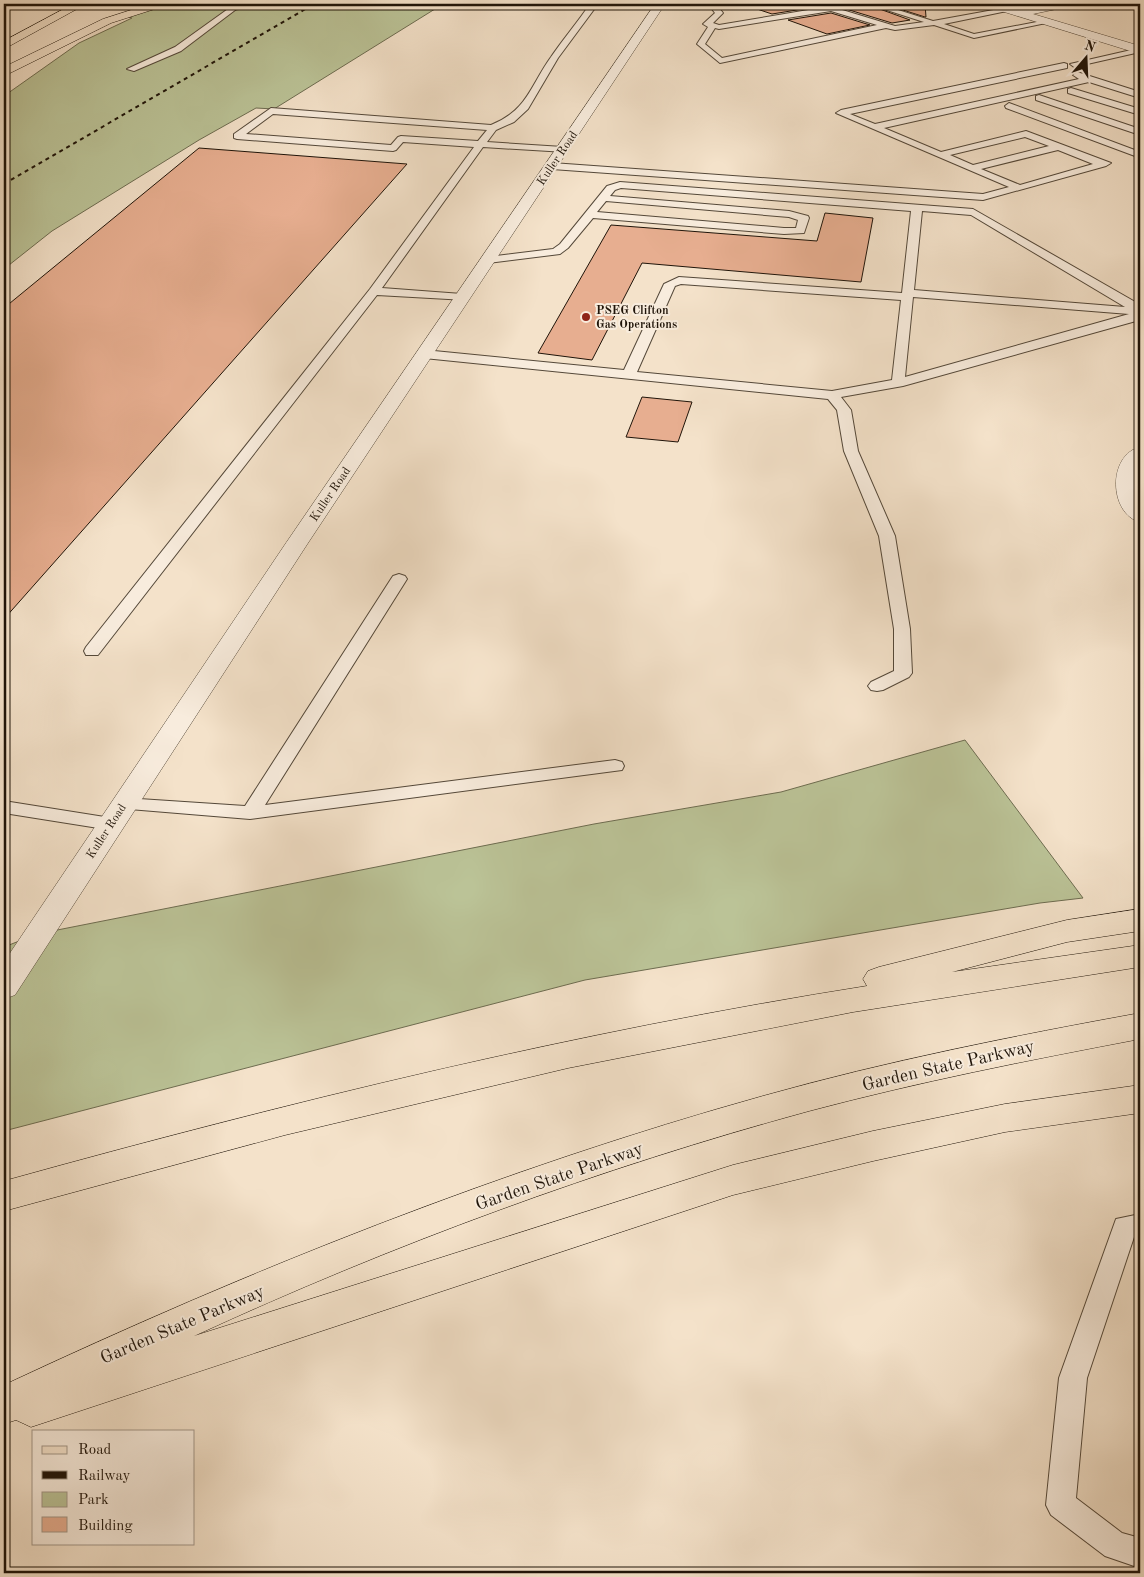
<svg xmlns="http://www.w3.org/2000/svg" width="1144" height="1577" viewBox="0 0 1144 1577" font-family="'Old Standard TT',serif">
  <rect width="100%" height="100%" fill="#f4e2ca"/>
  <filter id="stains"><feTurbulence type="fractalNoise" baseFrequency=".004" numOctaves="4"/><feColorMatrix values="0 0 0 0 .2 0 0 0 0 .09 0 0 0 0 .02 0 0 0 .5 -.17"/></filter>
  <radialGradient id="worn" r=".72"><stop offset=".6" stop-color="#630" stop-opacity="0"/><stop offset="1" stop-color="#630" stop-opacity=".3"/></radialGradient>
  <g fill="#bbc397" stroke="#6d6c50">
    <path d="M147,4H226L230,11L272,4H443L274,109L256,108L199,140L52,231L4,269V96L79,43L132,18L126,16Z"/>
    <path d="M965,740L1083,898L1040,903L585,980L4,1131V947L37,934L594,824L781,792Z"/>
  </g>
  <g fill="#e7ae90" stroke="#1f1409">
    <path d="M754,4H834L772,14L754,8Z"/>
    <path d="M862,4H866L910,20L892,23L846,9Z"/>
    <path d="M884,4H925L926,17H925Z"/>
    <path d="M831,13L870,25L827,34L788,20Z"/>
    <path d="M199,148L407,164L4,619V308Z"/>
    <path d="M825,213L873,218L861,282L642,263L592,360L538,353L611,225L817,241Z"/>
    <path d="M642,397L692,402L678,442L626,437Z"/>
  </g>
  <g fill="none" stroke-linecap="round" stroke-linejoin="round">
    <g stroke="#544839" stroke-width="2">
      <g id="lane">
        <path d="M235,4H243L181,51L134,71L127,69L175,47Z"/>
        <path d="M590,4H598L558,58L528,109L514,122L496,130L487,142L563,147L568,150L566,152L483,147L382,288L462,294L466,296L468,298L466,300L377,295L98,655H86L84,651L86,647L370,289L474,147L403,142L396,150L393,151L237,139L234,138V134L271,108L491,125C528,110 530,86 551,57C563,39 578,22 590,4ZM273,114L487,130L478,141L401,136L398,137L391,145L246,134Z"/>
        <path d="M708,4H716L723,13L713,23L719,25L844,4H860L839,9L895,26L924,22L868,4H879L933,21L1010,7L1011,9L1007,11L944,24L974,34L1047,20L1051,22L974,38L934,25L895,30L886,28L720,63L697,44L708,27L703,24L715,13ZM831,11L877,25L722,58L705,44L715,28L719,29Z"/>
        <path d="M1140,48V52L1074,67L1070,64Z"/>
        <path d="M1064,63L1067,64V68L850,114L875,124L1079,79L1073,75L1077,72L1140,92V98L1089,82L884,128L941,152L1026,131L1111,163L1106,166L983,200L552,169L547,166L552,163L983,194L1009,187L836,113L841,110ZM1025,137L1049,146L973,165L950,155ZM1058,150L1093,164L1020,185L981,169Z"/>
        <path d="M1071,88L1140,109V115L1068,93V89Z"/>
        <path d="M1039,95L1140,129V135L1036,100V96Z"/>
        <path d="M1009,103L1140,152V156H1135L1006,108L1005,106Z"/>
        <path d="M620,182L973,209L1137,303C1142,310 1141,315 1136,321L903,386L841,397L851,410L858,451L895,536L910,629L912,673L909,677L883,690L877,691L871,690L868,686L871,682L894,671V629L879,536L844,451L837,410L828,399L424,358L418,354L424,350L624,370L664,284L679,277L902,293L911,211L621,188L615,190L610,196L789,211L808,216L809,218L804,233L784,234L593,218L568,248L560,254L488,263L482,260L488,257L553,249L560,244L607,186ZM606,201L789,217L798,220L796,228H784L597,212ZM922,211L971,215L1125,307L914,290ZM681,284L901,300L892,380L832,391L637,372L675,286ZM913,297L1129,314L905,377Z"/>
        <path d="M399,574L405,576L407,579L265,805L615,760L622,762L624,766L622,770L250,819L117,808L115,804L117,800L124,798L245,806L391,579L393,576Z"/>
        <path d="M4,801L111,818L118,819L121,824L118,829L111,830L4,813Z"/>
        <path d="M1140,1214V1236L1134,1237L1087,1378L1076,1498L1122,1533L1140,1538V1568L1105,1556L1051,1515L1046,1505L1059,1378L1116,1219Z"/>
      </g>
    </g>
    <g stroke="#544839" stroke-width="1">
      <g id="street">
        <path d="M655,4H665L308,543L15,995L4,999V962L286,543Z"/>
        <path d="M984,4H1000L1020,10L1051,4H1072L1071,6L1033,14L1140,46V54L985,6Z"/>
        <path d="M1140,447V465L1136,484L1140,499V522C1109,514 1107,455 1140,447Z"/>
      </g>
    </g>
    <g stroke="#1f1409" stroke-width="1">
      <path id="primary" d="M4,4H16L4,11Z"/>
    </g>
    <g stroke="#1f1409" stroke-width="1">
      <g id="highway">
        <path d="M73,4H86L4,49V41Z"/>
        <path d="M150,4H165L164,6L111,23L4,76V67L103,19Z"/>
        <path d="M1140,909V931L1067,942L952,972L1140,945V967L853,1012L568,1068L285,1135L4,1211V1181C288,1102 576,1032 867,986L863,979L868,971L879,967L1067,920Z"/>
        <path d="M1140,1013V1039C1029,1060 918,1082 809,1111C600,1168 391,1245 194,1336L733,1165L873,1131L1005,1104L1140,1085V1113L1005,1132L873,1161L733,1195L31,1427L16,1420L4,1424V1385C249,1270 502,1169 763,1096C887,1061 1014,1036 1140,1013Z"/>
      </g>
    </g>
    <use href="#lane" fill="#f8ecdd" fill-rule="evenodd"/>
    <use href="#street" fill="#f8ecdd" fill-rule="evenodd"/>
    <use href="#primary" fill="#f4e2ca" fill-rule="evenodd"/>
    <use href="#highway" fill="#f4e2ca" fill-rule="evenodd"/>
    <path stroke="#1f1409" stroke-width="2" stroke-dasharray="4 4" stroke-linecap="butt" d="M4,184L314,4"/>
  </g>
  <circle fill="#8f2418" stroke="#f8ecdd" stroke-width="2" cx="586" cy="317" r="5"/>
  <g text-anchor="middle" stroke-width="4" stroke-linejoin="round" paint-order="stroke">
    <g font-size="12" fill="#1f1409" stroke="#f8ecdd">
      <text transform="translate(557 158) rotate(-56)" y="4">Kuller Road</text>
      <text transform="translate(330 494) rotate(-56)" y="4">Kuller Road</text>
      <text transform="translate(106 831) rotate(-57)" y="4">Kuller Road</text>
    </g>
    <g font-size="12" font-weight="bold" fill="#1f1409" stroke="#f8ecdd" text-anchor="start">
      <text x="596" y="314">PSEG Clifton<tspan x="596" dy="14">Gas Operations</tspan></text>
    </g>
    <g font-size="18" fill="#1f1409" stroke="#f8ecdd">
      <text transform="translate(948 1065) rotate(-13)" y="6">Garden State Parkway</text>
      <text transform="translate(559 1176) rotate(-19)" y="6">Garden State Parkway</text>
      <text transform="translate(182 1324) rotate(-23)" y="6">Garden State Parkway</text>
    </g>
  </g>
  <rect width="1144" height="1577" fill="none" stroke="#f4e2ca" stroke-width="20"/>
  <rect x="5" y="5" width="1134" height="1567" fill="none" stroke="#1f1409" stroke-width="2.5"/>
  <rect x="10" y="10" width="1124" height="1557" fill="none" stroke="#1f1409"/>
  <rect x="32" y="1430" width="162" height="115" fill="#f8ecdd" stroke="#a19688"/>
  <rect x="42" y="1446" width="25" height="8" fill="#f4e2ca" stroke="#a19688"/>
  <text x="78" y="1454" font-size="15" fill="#1f1409">Road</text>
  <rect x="42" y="1471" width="25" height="8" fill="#1f1409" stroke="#a19688"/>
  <text x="78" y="1480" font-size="15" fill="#1f1409">Railway</text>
  <rect x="42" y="1492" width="25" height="15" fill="#bbc397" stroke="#a19688"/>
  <text x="78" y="1504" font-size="15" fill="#1f1409">Park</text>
  <rect x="42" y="1517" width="25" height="15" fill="#e7ae90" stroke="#a19688"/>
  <text x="78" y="1530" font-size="15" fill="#1f1409">Building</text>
  <g transform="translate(1086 58) rotate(19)" stroke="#f8ecdd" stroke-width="4" paint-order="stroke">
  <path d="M0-4L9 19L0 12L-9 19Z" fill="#1f1409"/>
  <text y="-8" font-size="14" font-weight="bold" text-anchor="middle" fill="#1f1409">N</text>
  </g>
  <rect width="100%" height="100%" filter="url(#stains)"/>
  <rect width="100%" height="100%" fill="url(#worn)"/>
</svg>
